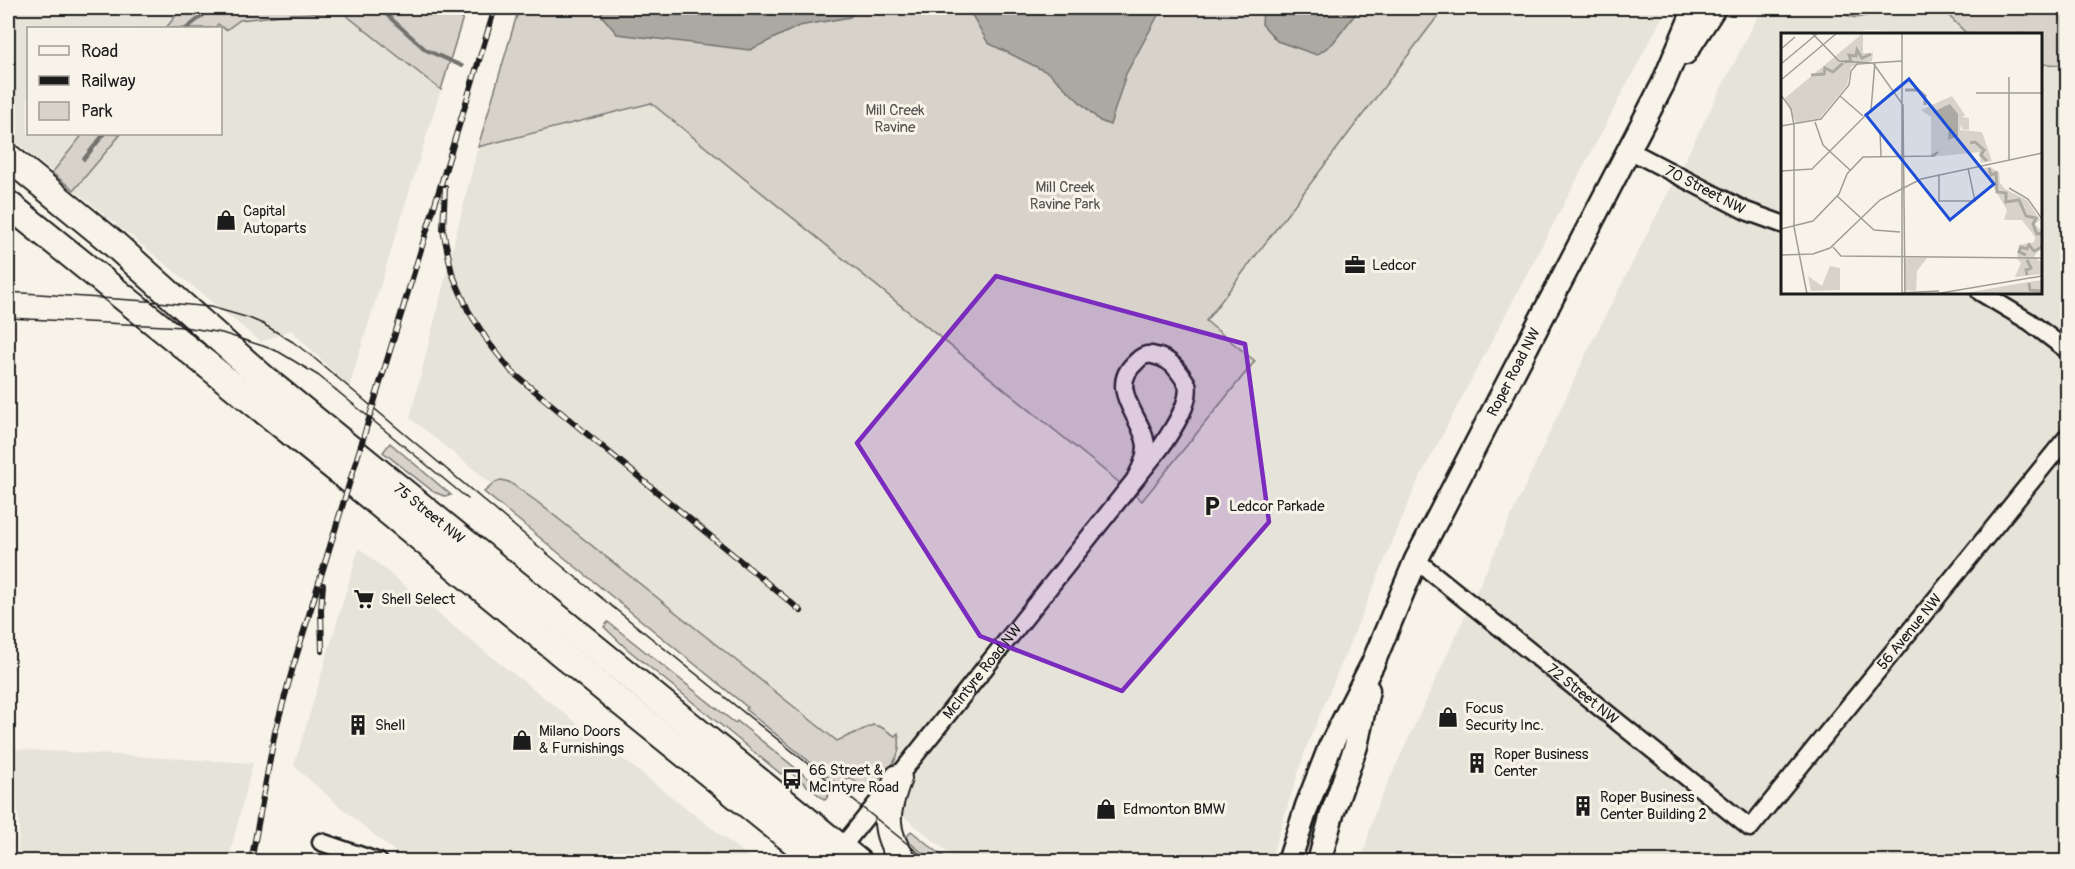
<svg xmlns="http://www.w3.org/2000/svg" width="2075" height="869" viewBox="0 0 2075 869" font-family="Pangolin,sans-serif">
  <rect width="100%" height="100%" fill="#f7f3e8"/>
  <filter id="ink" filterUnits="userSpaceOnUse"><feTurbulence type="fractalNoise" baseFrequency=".0167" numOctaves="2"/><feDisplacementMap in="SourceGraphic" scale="12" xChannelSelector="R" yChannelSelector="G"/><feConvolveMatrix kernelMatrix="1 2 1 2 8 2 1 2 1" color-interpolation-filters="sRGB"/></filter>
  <g filter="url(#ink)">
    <g fill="#e6e3d9" fill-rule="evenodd">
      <path d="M8,8H466L349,387L291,330L261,342L8,136ZM28,28H220V134H28Z"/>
      <path d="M1444,8H1667L1417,483L1306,748L1270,861H959L410,418L478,147L650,103L1142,501L1255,361L1206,322Z"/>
      <path d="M1762,8H1823L1856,18L1900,8H1941L1967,34H1782V292H2040L2041,64L2067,65V861L1361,862L1375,811L1587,352Z"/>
      <path d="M359,548L470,640L754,861H406L338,805L294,766Z"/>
      <path d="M14,749L253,763L228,861H17L19,827Z"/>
    </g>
    <g fill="#d7d3cb" stroke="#7a7874" stroke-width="1.5">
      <path d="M182,8H457L464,14L441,90L342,12L291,14L240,20L226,30L218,24L215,28H166Z"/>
      <path d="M519,8H1444L1206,321L1255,361L1142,501L651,103L478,147Z"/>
      <path d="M1823,8H1900L1856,18Z"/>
      <path d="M1941,8H2067V65L2041,64L2040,34H1967Z"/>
      <path d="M83,134H121L74,190L52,173Z"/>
      <path d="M390,443L451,495L444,496L434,492L383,452Z"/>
      <path d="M501,480L509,482L536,501L837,741L873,725L881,727L895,736L898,733C905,760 884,773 868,791L850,778L844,779L838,785L746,710L747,707L484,492L496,482Z"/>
      <path d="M608,622L735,723L737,721L829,795L825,800L786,769L781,774L626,648L604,627Z"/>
      <path d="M911,831L949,861H933L905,839Z"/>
    </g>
    <g fill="#aca9a2" stroke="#72716c" stroke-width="1.5">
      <path d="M601,8H857L850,17L799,26L750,50L617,34L602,16Z"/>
      <path d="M968,8H1162L1126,74L1110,125L1100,121L1049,73L988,43Z"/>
      <path d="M1263,8H1360L1333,43L1317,55L1277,41L1262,24Z"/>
    </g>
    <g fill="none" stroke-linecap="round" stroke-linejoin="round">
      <g stroke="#72716c" stroke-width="4">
        <path d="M385,8L387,15L426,50L462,66"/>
        <path d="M187,28L211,9L219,8"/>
        <path d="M84,159L104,134"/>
      </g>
      <g stroke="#1c1c1c" stroke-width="21">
        <g id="street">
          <path id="s1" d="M1629,150L1746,211L1782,224"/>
          <path d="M1980,292L2030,322L2068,351"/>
          <path id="s2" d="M1416,560L1750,828L2068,436"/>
          <path d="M321,842L379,862"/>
          <path id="s3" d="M830,862L1161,447C1171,432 1192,402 1187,384C1185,380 1181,375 1179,372C1173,363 1163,357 1152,355C1146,354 1140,357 1136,362C1105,389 1144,418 1146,446C1146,459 1140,470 1134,481"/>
        </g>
      </g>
      <g stroke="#1c1c1c" stroke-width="27">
        <g id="secondary">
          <path d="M1685,53L1714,8"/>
          <path id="s4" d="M1289,862L1307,806L1330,747L1373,663L1416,560L1663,84L1695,8"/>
          <path d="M1319,862L1332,814L1356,746L1368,690"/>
        </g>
      </g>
      <g stroke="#1c1c1c" stroke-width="30">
        <g id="primary">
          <path id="s5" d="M8,157L113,243L262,377L858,862"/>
          <path d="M8,204L350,480L618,700L819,862"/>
          <path d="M898,778C885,812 882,831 904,862"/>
        </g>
      </g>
      <use href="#street" stroke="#f7f3e8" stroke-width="16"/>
      <use href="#secondary" stroke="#f7f3e8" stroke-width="22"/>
      <use href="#primary" stroke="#f7f3e8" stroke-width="26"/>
      <g stroke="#1c1c1c" stroke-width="1.5">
        <path d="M8,292L147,301L211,307L249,318L263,324L293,342L314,358L568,571L930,862"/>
        <path d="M8,318L184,327L222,333L263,346L279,352L319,376L468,499"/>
      </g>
      <g stroke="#1c1c1c" stroke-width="6">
        <g id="rail">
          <path d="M445,187L443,230L452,273L468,310L489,343L512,372L801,611"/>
          <path d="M322,651L321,610L323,585"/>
          <path d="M251,862L275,732L293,667L495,8"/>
        </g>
      </g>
      <use href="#rail" stroke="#f7f3e8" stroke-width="4" stroke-dasharray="11" stroke-linecap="butt"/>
    </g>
  </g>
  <path fill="#7b2cbf" fill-opacity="0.2" stroke="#7b2cbf" stroke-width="4.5" stroke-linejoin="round" d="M996,276L1245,344L1269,522L1122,691L980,636L857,443Z"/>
  <defs>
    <g id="shop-bare" transform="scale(1.62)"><path d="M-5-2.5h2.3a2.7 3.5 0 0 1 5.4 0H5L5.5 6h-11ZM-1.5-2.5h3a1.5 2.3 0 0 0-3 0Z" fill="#1c1c1c" stroke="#f7f3e8" stroke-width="2.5" paint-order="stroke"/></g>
    <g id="office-bare" transform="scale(1.62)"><path d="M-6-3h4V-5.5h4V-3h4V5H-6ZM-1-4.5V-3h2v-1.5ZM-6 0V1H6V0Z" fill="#1c1c1c" stroke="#f7f3e8" stroke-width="2.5" paint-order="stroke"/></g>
    <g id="parking-bare" transform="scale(1.62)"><path d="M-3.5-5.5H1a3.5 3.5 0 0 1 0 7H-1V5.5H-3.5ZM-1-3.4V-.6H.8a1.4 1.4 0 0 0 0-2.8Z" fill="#1c1c1c" stroke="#f7f3e8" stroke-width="2.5" paint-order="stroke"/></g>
    <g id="supermarket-bare" transform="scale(1.62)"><path d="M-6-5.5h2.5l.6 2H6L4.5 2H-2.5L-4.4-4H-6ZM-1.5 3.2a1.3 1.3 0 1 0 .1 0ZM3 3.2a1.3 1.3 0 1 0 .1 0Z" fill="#1c1c1c" stroke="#f7f3e8" stroke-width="2.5" paint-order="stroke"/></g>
    <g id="building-bare" transform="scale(1.62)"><path d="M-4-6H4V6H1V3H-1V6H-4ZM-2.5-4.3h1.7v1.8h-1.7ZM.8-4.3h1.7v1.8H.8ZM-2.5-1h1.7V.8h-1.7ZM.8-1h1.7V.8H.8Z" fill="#1c1c1c" stroke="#f7f3e8" stroke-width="2.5" paint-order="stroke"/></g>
    <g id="bus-bare" transform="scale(1.62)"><path d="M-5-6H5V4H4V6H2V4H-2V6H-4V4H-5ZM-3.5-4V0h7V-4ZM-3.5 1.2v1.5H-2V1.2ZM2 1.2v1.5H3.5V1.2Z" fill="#1c1c1c" stroke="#f7f3e8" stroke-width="2.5" paint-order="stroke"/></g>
  </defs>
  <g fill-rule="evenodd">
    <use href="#shop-bare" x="226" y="220"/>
    <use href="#office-bare" x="1355" y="265"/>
    <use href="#parking-bare" x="1212" y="506"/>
    <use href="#supermarket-bare" x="364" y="599"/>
    <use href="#shop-bare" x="1448" y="717"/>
    <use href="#building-bare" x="358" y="725"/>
    <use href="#shop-bare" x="522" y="740"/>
    <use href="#building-bare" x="1477" y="763"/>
    <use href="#bus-bare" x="792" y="779"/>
    <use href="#building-bare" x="1583" y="806"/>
    <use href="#shop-bare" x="1106" y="809"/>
  </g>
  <g text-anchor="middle" stroke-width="6" stroke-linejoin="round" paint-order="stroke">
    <g font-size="15" fill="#545351" stroke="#f7f3e8">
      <text x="895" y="115">Mill Creek<tspan x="895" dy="17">Ravine</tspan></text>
      <text x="1065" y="192">Mill Creek<tspan x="1065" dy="17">Ravine Park</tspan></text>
    </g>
    <g font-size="15" fill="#1c1c1c" stroke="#f7f3e8">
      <text dy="5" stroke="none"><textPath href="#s1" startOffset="86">70 Street NW</textPath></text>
      <text dy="5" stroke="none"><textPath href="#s4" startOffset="540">Roper Road NW</textPath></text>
      <text dy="5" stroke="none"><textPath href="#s5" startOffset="552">75 Street NW</textPath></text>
      <text dy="5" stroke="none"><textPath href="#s2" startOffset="681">56 Avenue NW</textPath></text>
      <text dy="5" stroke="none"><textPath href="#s3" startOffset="244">McIntyre Road NW</textPath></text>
      <text dy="5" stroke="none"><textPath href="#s2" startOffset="214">72 Street NW</textPath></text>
    </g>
    <g font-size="15" fill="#1c1c1c" stroke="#f7f3e8" text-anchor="start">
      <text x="243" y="216">Capital<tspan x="243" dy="17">Autoparts</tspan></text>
      <text x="1372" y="270">Ledcor</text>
      <text x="1229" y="511">Ledcor Parkade</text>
      <text x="381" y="604">Shell Select</text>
      <text x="1465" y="713">Focus<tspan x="1465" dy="17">Security Inc.</tspan></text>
      <text x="375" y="730">Shell</text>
      <text x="539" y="736">Milano Doors<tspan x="539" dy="17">&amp; Furnishings</tspan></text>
      <text x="1494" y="759">Roper Business<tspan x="1494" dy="17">Center</tspan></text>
      <text x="809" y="775">66 Street &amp;<tspan x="809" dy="17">McIntyre Road</tspan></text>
      <text x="1600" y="802">Roper Business<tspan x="1600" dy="17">Center Building 2</tspan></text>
      <text x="1123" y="814">Edmonton BMW</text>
    </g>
  </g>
  <g transform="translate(1781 33)">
    <rect width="261" height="261" fill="#f7f3e8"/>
    <path d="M82,0V20H92L91,28L70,34L66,52L39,85L15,90L4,65ZM171,63L184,82L181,84L188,85V97L181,96L180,91L179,97L201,99L211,128L200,130L198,119L150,124V84L140,77ZM209,134L218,139L219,150L224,156L246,167L259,187L254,191L261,199V215L253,223L261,230V241L234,244L240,230L236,226L238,212L253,209L254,204L241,187H223L226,177L201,135ZM146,225L136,238L135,258L123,257V225ZM49,233L59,235V257L30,258L27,243L41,253ZM261,247V261H178L247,249Z" fill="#d7d3cb"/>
    <path d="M169,71L177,81V103L167,107L168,92L152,79Z" fill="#aca9a2"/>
    <path fill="none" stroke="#aca9a2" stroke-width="3" d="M63,29L70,28L68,22L75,23L76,17L81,25L90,21M30,42L43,41L44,35L52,39L62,30M124,57H137L144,63V72M189,110L194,109L203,117L200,122L206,128M208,135L210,142L215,140L216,159L225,160V169L238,167L245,183L255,185L252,191L256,201L261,200M245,222L238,219L240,214L246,216L248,212L253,218L261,214M246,227L250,235L245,237L246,242M248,250L249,257L261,258"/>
    <path fill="none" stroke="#9f9d96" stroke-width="1.5" d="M31,0L58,28L92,30L122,72L124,261M121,0V261M0,16L14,4M0,31L37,0M0,47L56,0M195,60H261M0,62L10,76L13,92V194L26,261M59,63L82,83M34,89L42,112L69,137M0,93L40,86L68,52L70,38L76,31L121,28M99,97L100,123M228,127V44M0,138L31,136L90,77L94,29M158,141V168H194L187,135M228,155L247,166L261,186M56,163L93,197L119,199M0,196L32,188L58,161L66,141L82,124L153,123L157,119L150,123M52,214L60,223L261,225M0,222L32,221L49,215L99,167L140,146L261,120M95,261L158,258M154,261L261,243"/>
    <path fill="#1d4ed8" fill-opacity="0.15" stroke="#1d4ed8" stroke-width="3" d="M128,46L213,151L169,187L85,82Z"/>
    <rect width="261" height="261" fill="none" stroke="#1c1c1c" stroke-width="3"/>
  </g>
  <rect width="2075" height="869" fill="none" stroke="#f7f3e8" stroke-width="30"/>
  <rect x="15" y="15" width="2045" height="839" fill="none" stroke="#1c1c1c" stroke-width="2" filter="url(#ink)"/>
  <rect x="27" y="27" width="195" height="108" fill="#f7f3e8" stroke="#9f9d96" stroke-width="1.5"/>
  <rect x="39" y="46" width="30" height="9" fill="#f7f3e8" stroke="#9f9d96" stroke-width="1.5"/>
  <text x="81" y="57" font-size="18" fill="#1c1c1c">Road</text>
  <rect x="39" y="76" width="30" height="9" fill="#1c1c1c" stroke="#9f9d96" stroke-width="1.5"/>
  <text x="81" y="87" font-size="18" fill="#1c1c1c">Railway</text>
  <rect x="39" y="102" width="30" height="18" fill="#d7d3cb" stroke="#9f9d96" stroke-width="1.5"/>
  <text x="81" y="117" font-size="18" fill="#1c1c1c">Park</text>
</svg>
